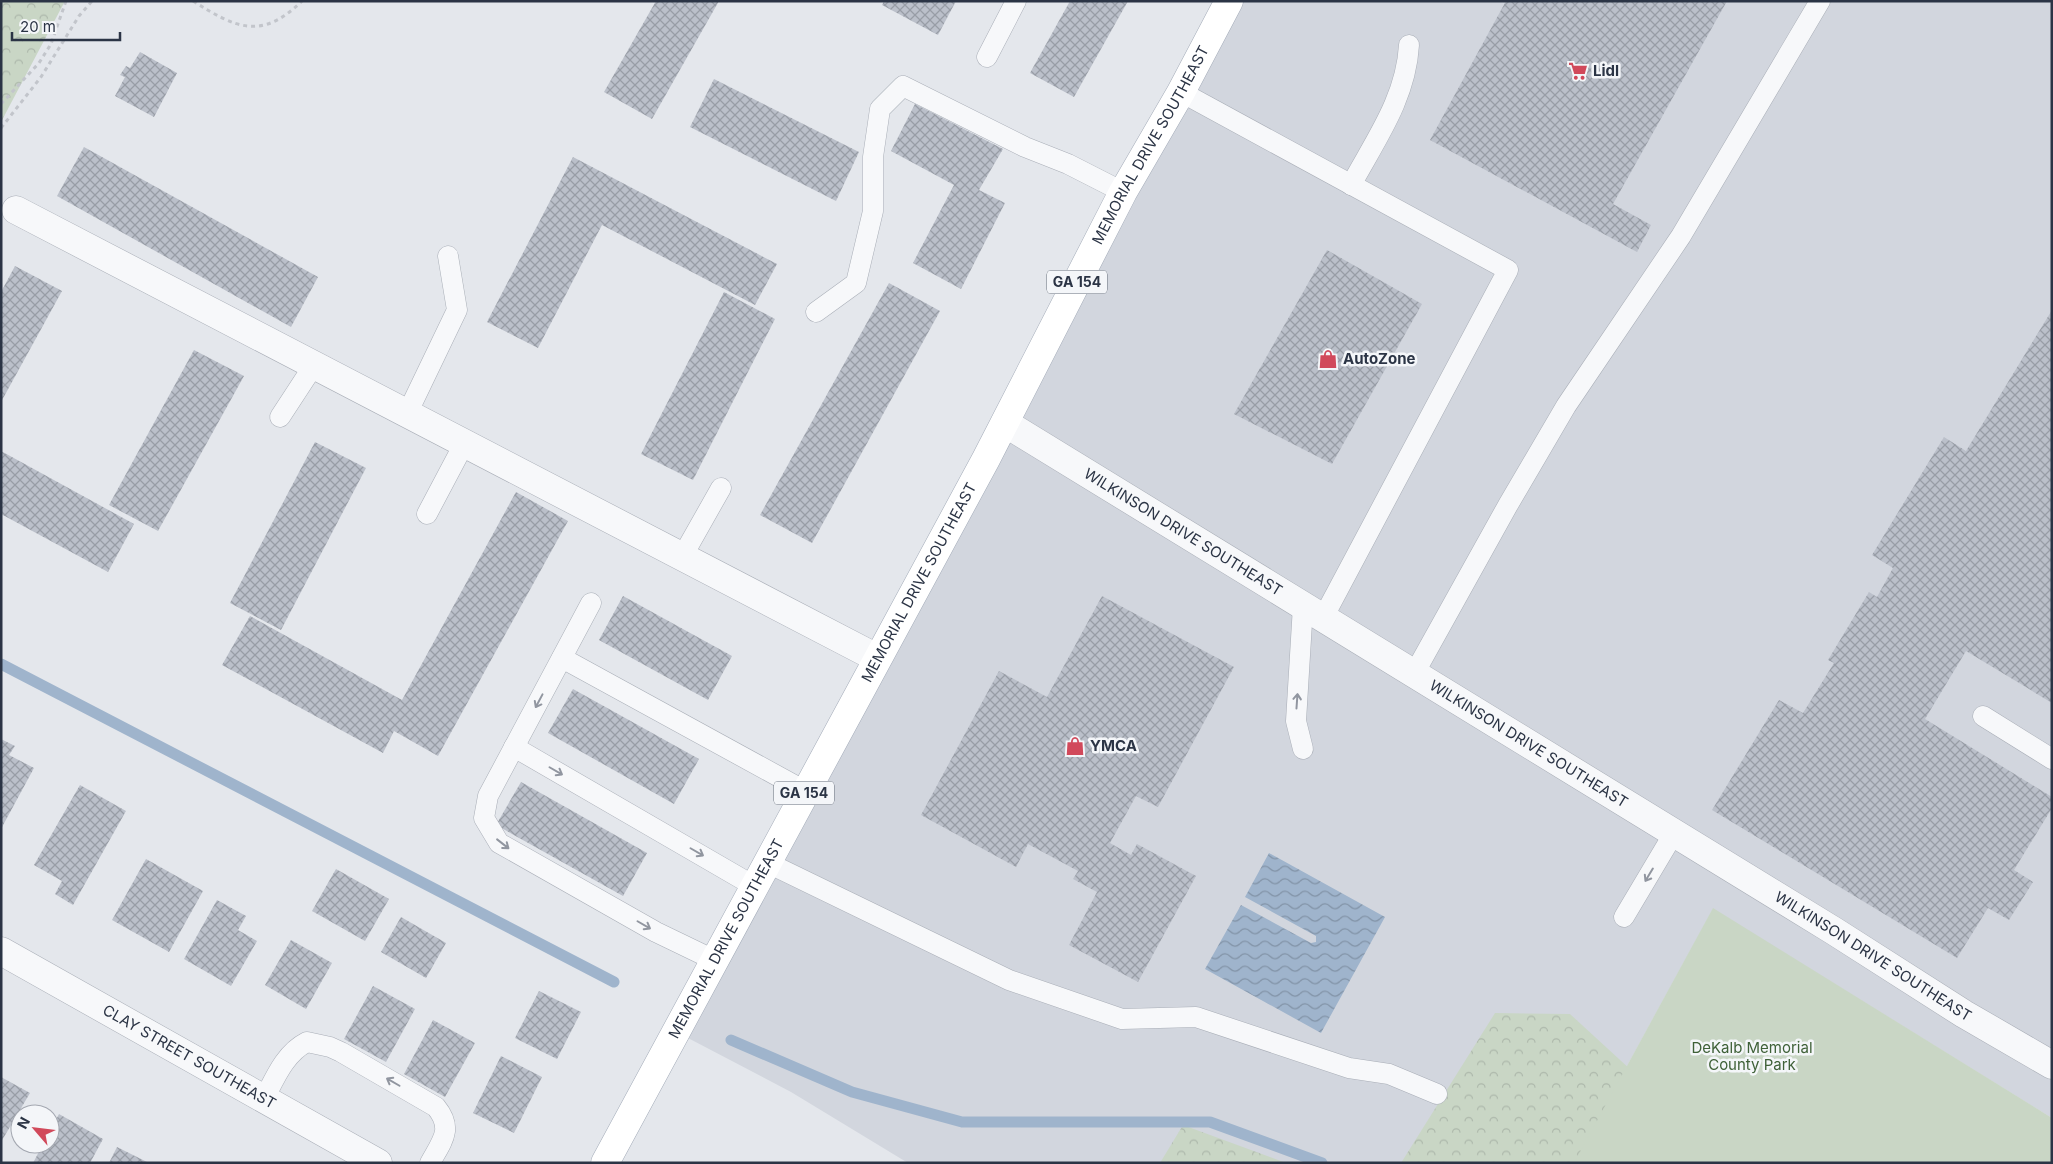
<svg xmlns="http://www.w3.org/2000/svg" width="2053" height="1164" viewBox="0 0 2053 1164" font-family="Inter,sans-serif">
  <defs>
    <pattern id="forest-crowns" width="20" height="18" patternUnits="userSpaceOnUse" patternTransform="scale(1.25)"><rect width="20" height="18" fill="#c9d6c5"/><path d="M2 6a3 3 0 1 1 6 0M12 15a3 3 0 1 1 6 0" fill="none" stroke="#adb8ab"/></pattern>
    <pattern id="water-waves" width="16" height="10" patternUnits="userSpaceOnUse" patternTransform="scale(1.25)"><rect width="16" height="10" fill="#9fb4cc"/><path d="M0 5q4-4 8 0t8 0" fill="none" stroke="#8293a7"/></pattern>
    <pattern id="building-cross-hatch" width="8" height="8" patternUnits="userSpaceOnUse" patternTransform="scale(1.25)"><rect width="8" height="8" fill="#bbc0ca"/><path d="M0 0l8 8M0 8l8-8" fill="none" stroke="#989da6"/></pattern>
  </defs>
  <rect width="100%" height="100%" fill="#e4e7ec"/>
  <path fill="#d2d6de" d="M1219,1H2052V1118L1713,909L1574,1163H908L791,1092L665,1026Z"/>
  <g fill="url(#forest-crowns)">
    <path d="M1,1H65L1,122Z"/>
    <path d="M1495,1013L1570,1014L1680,1115L1706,1163H1401Z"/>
    <path d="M1183,1125L1286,1163H1160Z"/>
  </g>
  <path fill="#c9d6c5" d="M1713,908L2052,1118V1163H1574Z"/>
  <path fill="url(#water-waves)" d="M1269,853L1385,917L1321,1033L1205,969L1241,905L1311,943L1316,942V936L1245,897Z"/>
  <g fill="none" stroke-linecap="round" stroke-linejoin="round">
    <g stroke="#9fb4cc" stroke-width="11">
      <path d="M1,664L614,982"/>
      <path d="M731,1040L852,1092L962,1122H1210L1322,1163"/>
    </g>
  </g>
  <g fill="url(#building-cross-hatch)">
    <path d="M656,1H719L652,119L604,92Z"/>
    <path d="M884,1H956L938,35L882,5Z"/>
    <path d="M1070,1H1128L1074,97L1030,73Z"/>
    <path d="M1506,1H1727L1613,204L1651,225L1637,252L1430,140Z"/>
    <path d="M140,52L177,73L154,117L115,96L125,77L120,75L126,66L130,68Z"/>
    <path d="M714,79L859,152L836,201L690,127Z"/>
    <path d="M915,104L1003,149L979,190L1005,203L961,289L913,263L954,185L891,151Z"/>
    <path d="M84,147L318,277L291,327L57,196Z"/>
    <path d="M573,157L777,264L755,305L602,225L538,348L487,322Z"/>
    <path d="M1327,250L1422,304L1332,464L1234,414Z"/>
    <path d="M15,266L62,291L1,402V292Z"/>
    <path d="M889,283L940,311L812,543L760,515Z"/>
    <path d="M724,292L775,319L693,480L641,454Z"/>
    <path d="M2052,310V703L1966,651L1925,719L2052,797V808L2014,870L2033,882L2009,920L1988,908L1957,958L1712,810L1779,700L1803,713L1834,663L1828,660L1869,592L1877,597L1893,568L1872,555L1944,437L1966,451Z"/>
    <path d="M194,350L244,376L158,531L109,505Z"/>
    <path d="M315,442L366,468L281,630L230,603Z"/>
    <path d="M1,451L134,524L108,572L1,514Z"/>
    <path d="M516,492L568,521L438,756L394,731L383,753L222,665L250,616L402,700Z"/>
    <path d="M623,596L732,656L708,700L599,640Z"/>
    <path d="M1102,596L1234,667L1158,807L1136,796L1110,843L1131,855L1137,844L1196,876L1138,982L1069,945L1097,892L1073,879L1078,871L1028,844L1016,867L921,815L999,671L1047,697Z"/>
    <path d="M573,689L699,759L674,804L548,733Z"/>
    <path d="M1,739L15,746L9,755L34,768L1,829Z"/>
    <path d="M521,782L647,853L623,896L496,825Z"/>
    <path d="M80,785L126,811L73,905L55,894L62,881L34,865Z"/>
    <path d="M146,859L203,891L169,952L112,920Z"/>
    <path d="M336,869L389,899L365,941L312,911Z"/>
    <path d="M217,900L246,916L238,930L257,941L231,986L184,959Z"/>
    <path d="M401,917L446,943L426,978L381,952Z"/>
    <path d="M291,940L332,963L306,1009L265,985Z"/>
    <path d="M373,986L415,1009L386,1062L344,1039Z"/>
    <path d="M539,991L581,1012L557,1059L515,1038Z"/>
    <path d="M433,1020L475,1043L445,1097L404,1074Z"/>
    <path d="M501,1056L542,1077L514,1133L473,1113Z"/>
    <path d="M1,1077L30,1093L1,1142Z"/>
    <path d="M59,1114L103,1139L90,1163H33L43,1144H50V1131Z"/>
    <path d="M117,1147L149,1163H109Z"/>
  </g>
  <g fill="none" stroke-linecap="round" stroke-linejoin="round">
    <g stroke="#a9aeb7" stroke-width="21">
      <g id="lane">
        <path d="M987,57L1016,1"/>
        <path d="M1181,92L1508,270L1323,618"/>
        <path d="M1351,185C1376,139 1406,98 1409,45"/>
        <path d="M816,312L856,283L873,211V157L880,109L903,86L1025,147L1068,164L1123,192"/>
        <path d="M407,414L457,310L448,256"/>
        <path d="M280,417L314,365"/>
        <path d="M427,514L464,444"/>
        <path d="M682,557L721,488"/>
        <path d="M591,603L488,796L484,818L499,843L656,932L714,960"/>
        <path d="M562,658L805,791"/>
        <path d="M1414,674L1508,505L1566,406L1681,236L1820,1"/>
        <path d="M1983,716L2052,759"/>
        <path d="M514,747L754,886"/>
        <path d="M1303,749L1296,721L1303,606"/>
        <path d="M766,862L1009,980L1122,1019L1196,1017L1349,1068L1389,1074L1437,1094"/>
        <path d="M1624,917L1674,833"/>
        <path d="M264,1099C275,1078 285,1053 307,1042L330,1047L341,1052L436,1107C454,1129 442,1141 430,1163"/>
      </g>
    </g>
    <g stroke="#a9aeb7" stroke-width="29">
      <g id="street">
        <path d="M16,210L877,658"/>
        <path id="s1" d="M1005,423L1834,931L1964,1014L2052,1065"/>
        <path id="s2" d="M1,951L378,1163"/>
      </g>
    </g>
    <g stroke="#a3abb8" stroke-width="29">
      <g id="primary">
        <path id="s3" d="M605,1163L986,459L1123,192L1181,92L1229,1"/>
      </g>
    </g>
    <g stroke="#c2c5cb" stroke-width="3" stroke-dasharray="4 4" stroke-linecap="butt">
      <path d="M193,1C236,28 261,41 302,1"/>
      <path d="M1,104L39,63L51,44L66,1"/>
      <path d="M1,128L41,77L79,16L92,1"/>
    </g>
    <use href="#lane" stroke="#f7f8fa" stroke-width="20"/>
    <use href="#street" stroke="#f7f8fa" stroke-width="28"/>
    <use href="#primary" stroke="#fff" stroke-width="28"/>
  </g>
  <defs><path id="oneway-shaft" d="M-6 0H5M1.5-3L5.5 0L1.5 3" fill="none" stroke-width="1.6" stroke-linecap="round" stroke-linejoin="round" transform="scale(1.25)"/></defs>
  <g stroke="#9196a0">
    <use href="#oneway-shaft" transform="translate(539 701) rotate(118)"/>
    <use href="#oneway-shaft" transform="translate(1297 701) rotate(-86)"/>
    <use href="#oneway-shaft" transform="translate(556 771) rotate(30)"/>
    <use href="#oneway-shaft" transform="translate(503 844) rotate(38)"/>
    <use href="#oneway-shaft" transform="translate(697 852) rotate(30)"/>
    <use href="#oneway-shaft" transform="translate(1649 875) rotate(121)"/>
    <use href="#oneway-shaft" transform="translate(644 925) rotate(30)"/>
    <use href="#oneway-shaft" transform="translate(393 1082) rotate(-150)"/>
  </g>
  <defs>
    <g id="supermarket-bare" transform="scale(1.5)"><path d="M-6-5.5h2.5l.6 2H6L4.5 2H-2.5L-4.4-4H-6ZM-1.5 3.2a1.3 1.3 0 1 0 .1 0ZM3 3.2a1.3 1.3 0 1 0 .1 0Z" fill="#d1495b" stroke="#f4f6f9" stroke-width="2.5" paint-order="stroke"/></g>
    <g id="shop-bare" transform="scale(1.5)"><path d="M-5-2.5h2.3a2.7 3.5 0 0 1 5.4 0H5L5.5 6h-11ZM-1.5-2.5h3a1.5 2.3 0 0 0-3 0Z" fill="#d1495b" stroke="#f4f6f9" stroke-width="2.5" paint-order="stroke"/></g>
  </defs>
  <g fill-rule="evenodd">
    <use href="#supermarket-bare" x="1578" y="71"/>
    <use href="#shop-bare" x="1328" y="359"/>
    <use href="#shop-bare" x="1075" y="746"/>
  </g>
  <g text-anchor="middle" stroke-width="5" stroke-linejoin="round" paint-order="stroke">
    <g fill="#f4f6f9" stroke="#676e7b" stroke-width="1">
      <rect x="1047" y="270.5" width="60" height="23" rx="4"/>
      <rect x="774" y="781.5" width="60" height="23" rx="4"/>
    </g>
    <g font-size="14" font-weight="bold" fill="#2b3445">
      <text x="1077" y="287">GA 154</text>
      <text x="804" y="798">GA 154</text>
    </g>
    <g font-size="15" font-weight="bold" fill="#2b3445" stroke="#f4f6f9" text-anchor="start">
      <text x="1593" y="76">Lidl</text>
      <text x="1343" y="364">AutoZone</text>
      <text x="1090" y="751">YMCA</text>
    </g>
    <g font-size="15" fill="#2b3445" stroke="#f4f6f9">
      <text dy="5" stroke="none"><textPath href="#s3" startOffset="1155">MEMORIAL DRIVE SOUTHEAST</textPath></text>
      <text dy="5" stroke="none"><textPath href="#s1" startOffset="209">WILKINSON DRIVE SOUTHEAST</textPath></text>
      <text dy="5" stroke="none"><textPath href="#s3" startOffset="660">MEMORIAL DRIVE SOUTHEAST</textPath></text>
      <text dy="5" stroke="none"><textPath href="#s1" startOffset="614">WILKINSON DRIVE SOUTHEAST</textPath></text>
      <text dy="5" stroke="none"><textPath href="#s3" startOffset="255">MEMORIAL DRIVE SOUTHEAST</textPath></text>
      <text dy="5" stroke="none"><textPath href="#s1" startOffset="1019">WILKINSON DRIVE SOUTHEAST</textPath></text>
      <text dy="5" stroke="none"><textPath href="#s2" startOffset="216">CLAY STREET SOUTHEAST</textPath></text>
    </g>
    <g font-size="15" fill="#3f6138" stroke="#f4f6f9">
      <text x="1752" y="1053">DeKalb Memorial<tspan x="1752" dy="17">County Park</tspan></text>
    </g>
  </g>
  <rect width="2053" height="1164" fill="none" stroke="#2b3445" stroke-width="5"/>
  <g transform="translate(35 1129) rotate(298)"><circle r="24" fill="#f4f6f9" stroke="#a4a8b1"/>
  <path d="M0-4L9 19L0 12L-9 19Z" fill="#d1495b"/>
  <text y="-8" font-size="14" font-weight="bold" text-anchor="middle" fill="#2b3445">N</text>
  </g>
  <path d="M12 32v8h108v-8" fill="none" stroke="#2b3445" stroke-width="2.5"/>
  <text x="20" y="32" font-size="15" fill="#2b3445" stroke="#f4f6f9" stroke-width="4" paint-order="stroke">20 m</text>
</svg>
